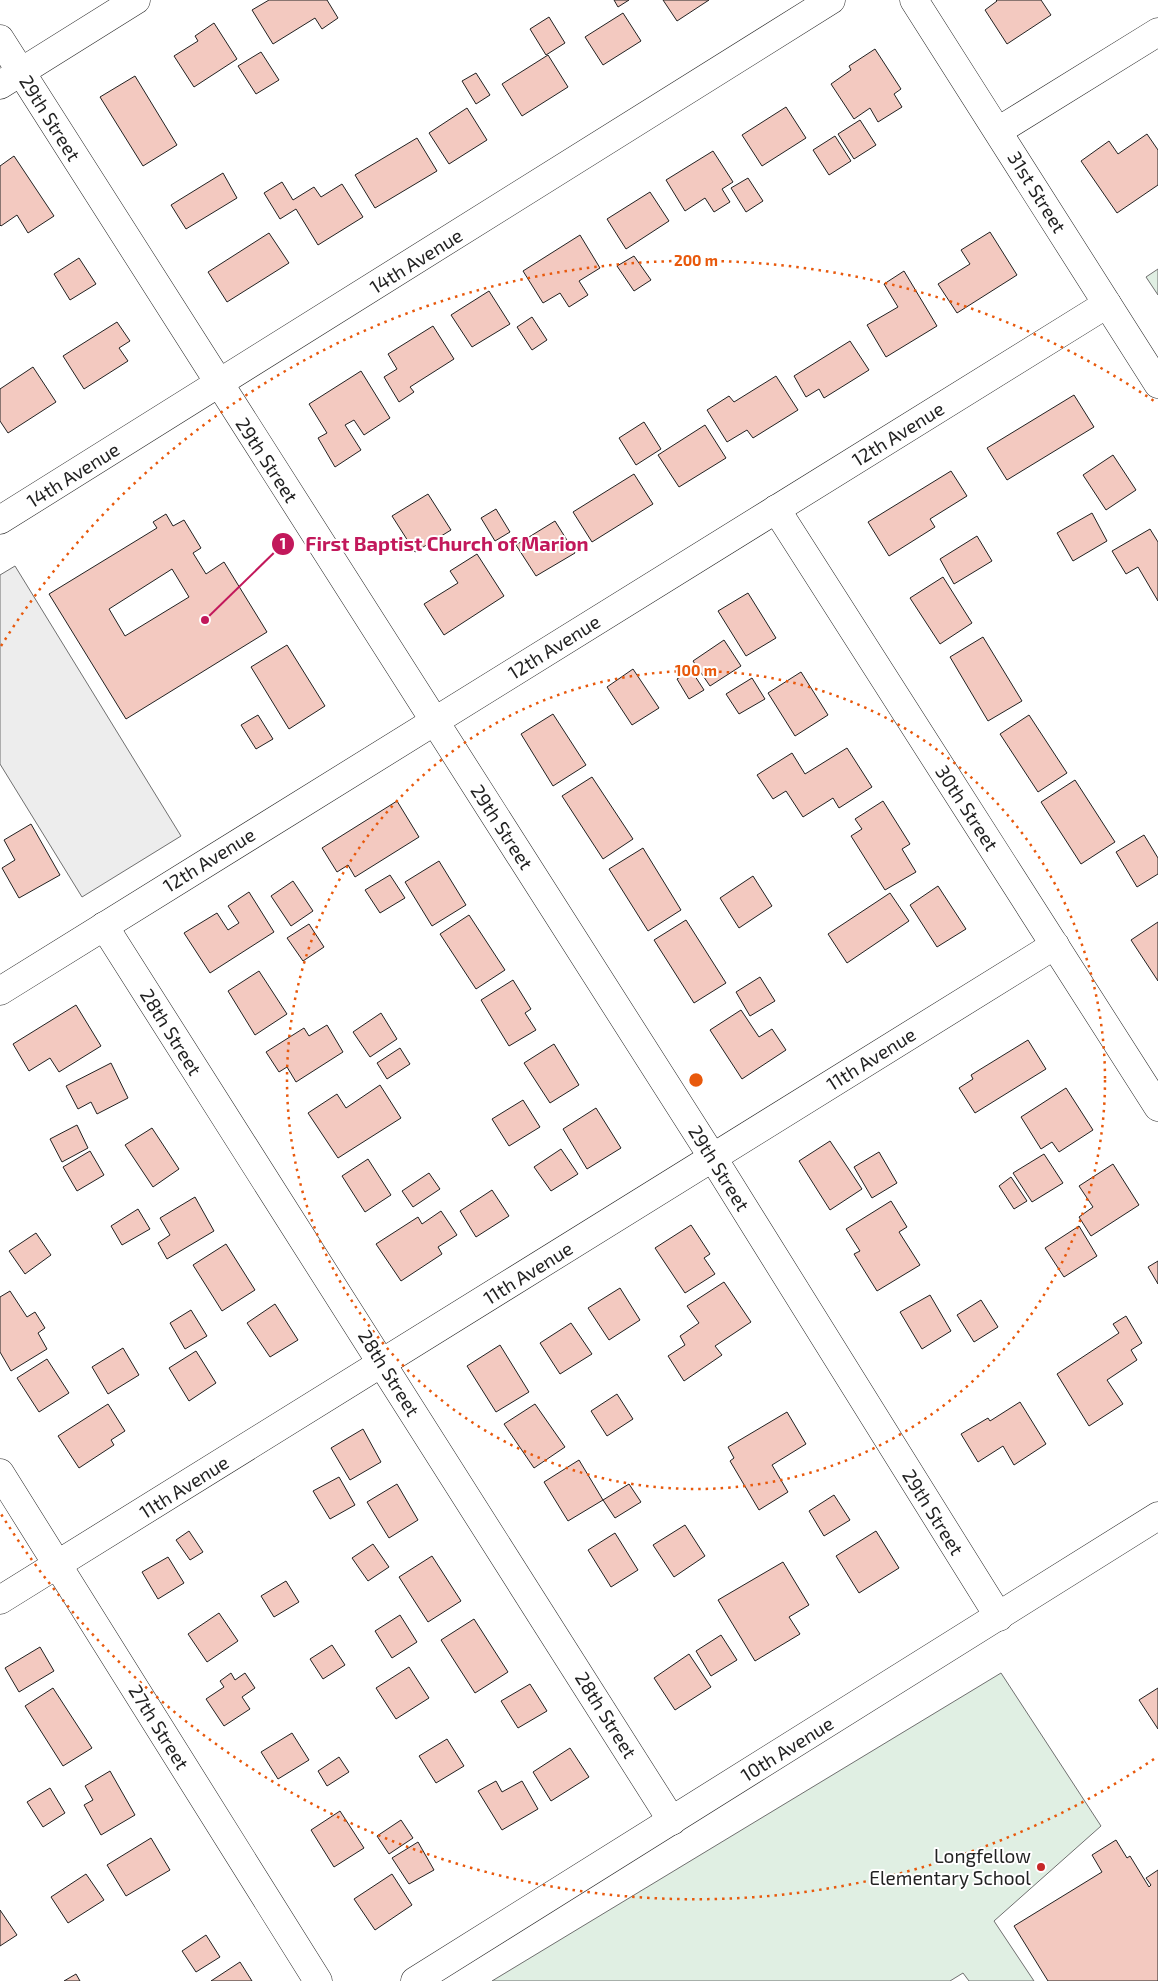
<svg xmlns="http://www.w3.org/2000/svg" width="1158" height="1981" viewBox="0 0 1158 1981" font-family="'Exo 2',sans-serif">
  <rect width="100%" height="100%" fill="#fff"/>
  <g fill="#e0efe3" stroke="#6f6f6f">
    <path d="M1158,269V295L1146,277Z"/>
    <path d="M1001,1673L1101,1826L994,1921L1034,1981H969L963,1973L950,1981H492Z"/>
  </g>
  <path fill="#ededed" stroke="#6f6f6f" d="M15,566L181,836L82,897L0,764V575Z"/>
  <g fill="#f3c9c0" stroke="#222" fill-rule="evenodd">
    <path d="M269,0H327L338,18L322,29L315,18L273,44L252,10Z"/>
    <path d="M614,0H629L618,7Z"/>
    <path d="M663,0H709L677,21Z"/>
    <path d="M996,0H1041L1051,15L1007,44L985,10L997,1Z"/>
    <path d="M623,13L641,41L603,65L585,37Z"/>
    <path d="M549,17L565,43L546,55L530,29Z"/>
    <path d="M214,23L237,59L194,87L174,56L198,41L195,36Z"/>
    <path d="M875,49L901,89L894,94L902,107L878,122L870,108L854,119L831,84L851,70L849,66Z"/>
    <path d="M261,52L279,80L256,94L238,66Z"/>
    <path d="M548,55L568,87L522,116L502,84Z"/>
    <path d="M476,73L490,95L476,104L462,81Z"/>
    <path d="M135,76L177,145L143,166L100,97Z"/>
    <path d="M786,107L806,138L762,166L742,135Z"/>
    <path d="M467,108L487,140L449,164L429,133Z"/>
    <path d="M860,120L876,145L854,159L838,134Z"/>
    <path d="M1147,134L1158,150V185L1117,213L1081,161L1109,141L1118,154Z"/>
    <path d="M835,136L851,161L829,175L813,150Z"/>
    <path d="M417,138L437,171L375,208L355,175Z"/>
    <path d="M713,151L733,182L722,189L730,202L714,212L705,198L685,211L666,180Z"/>
    <path d="M14,156L54,216L28,233L17,215L1,226L0,225V166Z"/>
    <path d="M223,173L237,198L186,229L171,205Z"/>
    <path d="M748,178L763,201L746,212L731,188Z"/>
    <path d="M282,182L293,200L314,187L321,197L342,184L363,217L318,245L296,209L280,219L264,193Z"/>
    <path d="M650,192L669,221L626,249L607,219Z"/>
    <path d="M990,232L1017,275L957,313L938,284L970,264L961,250Z"/>
    <path d="M269,233L289,263L227,302L208,272Z"/>
    <path d="M580,235L600,268L579,281L588,295L569,307L560,293L543,303L523,271Z"/>
    <path d="M634,256L651,280L634,291L617,266Z"/>
    <path d="M79,258L96,284L70,300L54,274Z"/>
    <path d="M904,271L937,326L886,357L867,325L898,307L884,284Z"/>
    <path d="M489,291L510,324L472,347L451,315Z"/>
    <path d="M532,317L547,340L532,350L517,327Z"/>
    <path d="M117,322L130,341L119,348L128,361L84,389L63,356Z"/>
    <path d="M433,326L454,359L410,387L414,392L399,402L384,377L397,369L388,354Z"/>
    <path d="M850,341L869,370L824,398L819,389L806,397L794,376Z"/>
    <path d="M33,367L56,402L8,433L0,421V389Z"/>
    <path d="M361,371L390,418L364,435L354,420L345,425L361,450L335,467L318,438L327,433L309,404Z"/>
    <path d="M776,376L798,410L753,438L747,430L727,442L707,410L729,396L734,402Z"/>
    <path d="M1074,395L1094,427L1007,480L987,448Z"/>
    <path d="M644,422L661,449L636,465L619,438Z"/>
    <path d="M705,425L726,458L679,487L658,455Z"/>
    <path d="M1113,455L1136,490L1106,510L1083,475Z"/>
    <path d="M951,471L967,496L930,519L935,527L889,556L868,522Z"/>
    <path d="M634,474L653,504L592,542L573,512Z"/>
    <path d="M428,494L451,530L415,552L392,516Z"/>
    <path d="M496,509L510,532L495,541L481,518Z"/>
    <path d="M1092,513L1107,541L1073,561L1057,533Z"/>
    <path d="M166,514L173,526L184,520L201,548L193,553L206,574L224,562L267,632L126,719L49,594L157,528L153,522ZM172,569L189,597L125,636L109,609Z"/>
    <path d="M555,521L575,553L536,576L516,545Z"/>
    <path d="M1150,529L1158,542V601L1138,567L1126,574L1112,551Z"/>
    <path d="M977,536L992,561L954,584L940,559Z"/>
    <path d="M477,554L504,596L444,635L424,604L458,583L450,571Z"/>
    <path d="M943,577L972,623L940,644L910,598Z"/>
    <path d="M748,593L776,638L746,656L718,611Z"/>
    <path d="M983,637L1022,701L988,721L950,657Z"/>
    <path d="M724,640L741,666L710,686L693,661Z"/>
    <path d="M287,645L325,706L289,729L251,667Z"/>
    <path d="M633,669L659,708L632,725L607,687Z"/>
    <path d="M691,670L704,690L689,699L677,679Z"/>
    <path d="M801,672L828,715L795,736L768,693Z"/>
    <path d="M752,678L765,699L739,714L726,694Z"/>
    <path d="M553,714L586,765L553,786L521,734Z"/>
    <path d="M258,715L273,739L256,749L241,725Z"/>
    <path d="M1029,715L1067,773L1038,792L1000,734Z"/>
    <path d="M847,748L872,787L839,808L833,798L803,817L786,791L773,799L757,775L792,753L805,774Z"/>
    <path d="M592,777L633,839L603,859L562,796Z"/>
    <path d="M1075,780L1115,842L1081,864L1041,802Z"/>
    <path d="M397,801L419,837L355,877L348,865L337,872L322,848Z"/>
    <path d="M883,801L910,844L902,849L916,872L885,890L851,836L862,829L855,819Z"/>
    <path d="M31,824L60,875L19,898L2,868L15,860L4,840Z"/>
    <path d="M1144,835L1158,858V874L1137,887L1116,852Z"/>
    <path d="M643,848L681,910L648,931L609,869Z"/>
    <path d="M439,861L466,905L432,926L405,882Z"/>
    <path d="M390,875L405,898L380,913L365,890Z"/>
    <path d="M753,876L772,906L739,928L720,898Z"/>
    <path d="M293,881L313,911L291,926L271,896Z"/>
    <path d="M938,886L966,929L937,947L910,905Z"/>
    <path d="M249,892L274,932L210,973L184,933L217,913L228,930L239,923L228,906Z"/>
    <path d="M890,893L909,921L847,963L828,934Z"/>
    <path d="M469,915L505,970L476,989L440,934Z"/>
    <path d="M686,920L726,983L694,1003L654,940Z"/>
    <path d="M1158,922V981L1131,940Z"/>
    <path d="M309,924L324,947L303,961L287,938Z"/>
    <path d="M259,971L287,1014L255,1035L228,991Z"/>
    <path d="M760,977L775,1001L750,1016L736,992Z"/>
    <path d="M513,980L531,1009L525,1013L536,1030L509,1046L481,1000Z"/>
    <path d="M76,1005L101,1046L59,1072L50,1058L29,1071L13,1044Z"/>
    <path d="M741,1010L759,1037L772,1029L786,1050L742,1079L710,1030Z"/>
    <path d="M381,1013L397,1039L370,1057L353,1032Z"/>
    <path d="M327,1025L343,1052L296,1082L287,1067L279,1072L266,1052L304,1028L309,1036Z"/>
    <path d="M1028,1040L1046,1069L975,1113L959,1088L973,1079L971,1075Z"/>
    <path d="M554,1044L579,1085L550,1103L524,1063Z"/>
    <path d="M400,1048L410,1064L387,1079L377,1063Z"/>
    <path d="M111,1063L128,1098L97,1114L91,1102L78,1109L66,1086Z"/>
    <path d="M380,1085L401,1118L338,1158L308,1113L337,1094L346,1108Z"/>
    <path d="M1066,1088L1093,1130L1059,1152L1052,1142L1041,1149L1021,1117Z"/>
    <path d="M523,1100L540,1127L509,1146L492,1119Z"/>
    <path d="M596,1108L621,1148L587,1169L563,1129Z"/>
    <path d="M77,1125L88,1148L62,1162L50,1139Z"/>
    <path d="M152,1128L179,1169L153,1187L125,1145Z"/>
    <path d="M830,1141L862,1189L830,1210L799,1161Z"/>
    <path d="M561,1149L578,1174L551,1191L534,1167Z"/>
    <path d="M90,1151L104,1175L77,1191L63,1167Z"/>
    <path d="M879,1152L897,1183L872,1198L854,1167Z"/>
    <path d="M1044,1154L1063,1183L1032,1202L1013,1173Z"/>
    <path d="M368,1159L391,1195L365,1212L342,1176Z"/>
    <path d="M1113,1164L1139,1205L1091,1236L1079,1217L1093,1207L1079,1186Z"/>
    <path d="M429,1173L440,1189L413,1207L402,1191Z"/>
    <path d="M1011,1177L1027,1201L1014,1209L999,1186Z"/>
    <path d="M492,1190L509,1216L476,1237L460,1211Z"/>
    <path d="M195,1197L214,1231L167,1259L158,1243L170,1235L160,1218Z"/>
    <path d="M891,1201L907,1227L899,1232L920,1265L877,1291L854,1254L860,1251L846,1229Z"/>
    <path d="M138,1209L150,1229L122,1245L111,1226Z"/>
    <path d="M441,1211L457,1235L438,1247L442,1254L401,1281L376,1244L418,1217L422,1224Z"/>
    <path d="M691,1225L710,1254L704,1258L715,1274L685,1293L655,1248Z"/>
    <path d="M1079,1226L1097,1256L1064,1277L1045,1248Z"/>
    <path d="M36,1233L51,1255L25,1274L9,1251Z"/>
    <path d="M226,1244L255,1290L222,1311L193,1265Z"/>
    <path d="M1158,1261V1284L1148,1267Z"/>
    <path d="M724,1282L751,1322L715,1346L722,1355L684,1381L668,1356L685,1345L680,1336L699,1323L687,1306Z"/>
    <path d="M620,1288L640,1320L609,1340L588,1308Z"/>
    <path d="M10,1291L27,1317L35,1312L45,1328L38,1333L47,1349L11,1371L0,1352V1297Z"/>
    <path d="M930,1295L951,1331L922,1349L900,1312Z"/>
    <path d="M981,1300L998,1327L974,1342L957,1315Z"/>
    <path d="M275,1304L298,1340L270,1357L247,1323Z"/>
    <path d="M191,1310L207,1336L185,1349L170,1323Z"/>
    <path d="M1126,1316L1142,1343L1131,1350L1137,1360L1107,1380L1123,1404L1089,1426L1057,1374L1119,1333L1113,1324Z"/>
    <path d="M571,1323L592,1354L560,1374L540,1343Z"/>
    <path d="M500,1345L529,1392L496,1412L467,1366Z"/>
    <path d="M123,1348L139,1375L108,1394L92,1367Z"/>
    <path d="M196,1351L216,1383L189,1401L169,1368Z"/>
    <path d="M47,1359L69,1393L39,1412L17,1378Z"/>
    <path d="M617,1394L633,1419L607,1436L591,1411Z"/>
    <path d="M1020,1402L1046,1444L1014,1465L1003,1446L978,1462L961,1434L988,1418L990,1421Z"/>
    <path d="M108,1404L125,1431L111,1440L114,1445L79,1468L58,1436Z"/>
    <path d="M535,1404L565,1447L534,1468L504,1424Z"/>
    <path d="M787,1412L806,1444L772,1465L788,1492L759,1510L730,1461L734,1458L728,1447Z"/>
    <path d="M363,1429L381,1462L350,1480L331,1448Z"/>
    <path d="M579,1460L603,1500L568,1521L544,1482Z"/>
    <path d="M339,1477L355,1505L330,1519L313,1491Z"/>
    <path d="M397,1484L418,1520L389,1538L367,1502Z"/>
    <path d="M629,1484L641,1502L615,1518L603,1500Z"/>
    <path d="M834,1495L850,1520L824,1536L809,1511Z"/>
    <path d="M685,1525L705,1556L674,1577L653,1545Z"/>
    <path d="M189,1531L203,1552L190,1560L176,1540Z"/>
    <path d="M876,1531L899,1568L859,1593L836,1556Z"/>
    <path d="M615,1533L638,1570L611,1587L588,1550Z"/>
    <path d="M373,1544L389,1567L368,1581L352,1558Z"/>
    <path d="M432,1556L461,1601L428,1622L399,1577Z"/>
    <path d="M168,1557L184,1583L158,1599L142,1572Z"/>
    <path d="M783,1562L809,1605L789,1617L800,1634L755,1661L718,1600Z"/>
    <path d="M286,1581L299,1602L274,1617L261,1596Z"/>
    <path d="M219,1613L238,1641L207,1662L188,1634Z"/>
    <path d="M400,1615L417,1642L392,1658L375,1631Z"/>
    <path d="M474,1619L508,1672L475,1693L441,1640Z"/>
    <path d="M721,1635L737,1660L711,1676L696,1651Z"/>
    <path d="M332,1645L345,1665L323,1679L310,1659Z"/>
    <path d="M40,1647L54,1671L19,1692L5,1668Z"/>
    <path d="M689,1654L711,1687L675,1710L654,1678Z"/>
    <path d="M409,1667L429,1698L396,1719L376,1688Z"/>
    <path d="M231,1673L235,1680L245,1673L255,1688L242,1697L250,1709L224,1726L206,1699L224,1687L220,1681Z"/>
    <path d="M530,1684L547,1711L518,1728L501,1701Z"/>
    <path d="M53,1688L92,1748L63,1766L25,1706Z"/>
    <path d="M1158,1688V1729L1139,1700Z"/>
    <path d="M292,1733L309,1760L278,1779L261,1752Z"/>
    <path d="M447,1739L464,1766L436,1783L419,1756Z"/>
    <path d="M570,1748L589,1777L551,1801L533,1772Z"/>
    <path d="M339,1757L349,1772L327,1786L318,1771Z"/>
    <path d="M110,1771L135,1815L101,1835L84,1805L93,1800L85,1786Z"/>
    <path d="M496,1781L502,1792L522,1781L538,1809L502,1830L478,1791Z"/>
    <path d="M50,1788L65,1813L43,1827L27,1802Z"/>
    <path d="M340,1811L364,1848L334,1867L311,1830Z"/>
    <path d="M401,1820L413,1838L389,1854L377,1836Z"/>
    <path d="M151,1838L170,1870L126,1896L107,1865Z"/>
    <path d="M1116,1840L1127,1858L1130,1856L1149,1887L1151,1885L1146,1878L1158,1870V1981H1048L1014,1926L1102,1872L1092,1855Z"/>
    <path d="M418,1842L434,1870L409,1884L392,1858Z"/>
    <path d="M86,1874L104,1900L68,1923L51,1897Z"/>
    <path d="M392,1874L412,1905L375,1930L354,1899Z"/>
    <path d="M0,1910L17,1935L0,1946Z"/>
    <path d="M206,1935L220,1957L196,1972L182,1951Z"/>
    <path d="M240,1962L252,1981H211Z"/>
    <path d="M76,1974L80,1981H64Z"/>
  </g>
  <g fill="none" stroke-linecap="round" stroke-linejoin="round">
    <g stroke="#222" stroke-width="29">
      <g id="minor">
        <path d="M914,0L1158,384"/>
        <path d="M0,39L713,1158L999,1617"/>
        <path d="M0,85L136,0"/>
        <path d="M998,131L1158,32"/>
        <path d="M776,509L1158,1107"/>
        <path d="M0,520L831,0"/>
        <path d="M104,926L672,1821"/>
        <path d="M0,991L1107,304"/>
        <path d="M0,1473L318,1981"/>
        <path d="M0,1600L1055,945"/>
        <path d="M415,1981L1158,1516"/>
      </g>
    </g>
    <use href="#minor" stroke="#fff" stroke-width="28"/>
  </g>
  <g fill="none" stroke="#e8590c" stroke-width="2.5" stroke-dasharray="2.5 5">
    <circle cx="696" cy="1080" r="409"/>
    <path d="M1154 1759A819 819 0 0 1 1 1514M1 646A819 819 0 0 1 1154 401"/>
  </g>
  <circle fill="#c62828" stroke="#fff" stroke-width="2" cx="1041" cy="1867" r="5"/>
  <g text-anchor="middle" stroke-width="4" stroke-linejoin="round" paint-order="stroke">
    <g font-size="19" fill="#222" stroke="#fff">
      <text transform="translate(50 118) rotate(58)" y="7">29th Street</text>
      <text transform="translate(1037 192) rotate(58)" y="7">31st Street</text>
      <text transform="translate(416 261) rotate(-32)" y="7">14th Avenue</text>
      <text transform="translate(898 434) rotate(-32)" y="7">12th Avenue</text>
      <text transform="translate(267 460) rotate(57)" y="7">29th Street</text>
      <text transform="translate(73 475) rotate(-32)" y="7">14th Avenue</text>
      <text transform="translate(554 647) rotate(-32)" y="7">12th Avenue</text>
      <text transform="translate(967 808) rotate(57)" y="7">30th Street</text>
      <text transform="translate(502 827) rotate(57)" y="7">29th Street</text>
      <text transform="translate(209 860) rotate(-32)" y="7">12th Avenue</text>
      <text transform="translate(171 1032) rotate(58)" y="7">28th Street</text>
      <text transform="translate(871 1059) rotate(-32)" y="7">11th Avenue</text>
      <text transform="translate(719 1168) rotate(58)" y="7">29th Street</text>
      <text transform="translate(528 1273) rotate(-32)" y="7">11th Avenue</text>
      <text transform="translate(389 1373) rotate(58)" y="7">28th Street</text>
      <text transform="translate(184 1487) rotate(-32)" y="7">11th Avenue</text>
      <text transform="translate(933 1512) rotate(58)" y="7">29th Street</text>
      <text transform="translate(606 1715) rotate(58)" y="7">28th Street</text>
      <text transform="translate(159 1727) rotate(58)" y="7">27th Street</text>
      <text transform="translate(787 1749) rotate(-32)" y="7">10th Avenue</text>
    </g>
    <g font-size="19" fill="#222" stroke="#fff" text-anchor="end">
      <text x="1031" y="1863">Longfellow<tspan x="1031" dy="22">Elementary School</tspan></text>
    </g>
  </g>
  <circle cx="696" cy="1080" r="8" fill="#e8590c" stroke="#fff" stroke-width="2.5"/>
  <g font-size="15" text-anchor="middle" font-weight="bold" fill="#e8590c" stroke="#fff" stroke-width="4" stroke-linejoin="round" paint-order="stroke">
    <text x="696" y="266">200 m</text>
    <text x="696" y="676">100 m</text>
  </g>
  <path fill="none" stroke="#c2185b" stroke-width="2" d="M205 620L283 544"/>
  <g fill="#c2185b" stroke="#fff" stroke-width="2">
    <circle cx="205" cy="620" r="5"/>
    <circle cx="283" cy="544" r="12"/>
  </g>
  <g font-size="15" text-anchor="middle" font-weight="bold" fill="#fff">
    <text x="283" y="549">1</text>
  </g>
  <g font-size="20" text-anchor="middle" font-weight="bold" fill="#c2185b" stroke="#fff" stroke-width="4" stroke-linejoin="round" paint-order="stroke">
    <text x="447" y="551">First Baptist Church of Marion</text>
  </g>
</svg>
